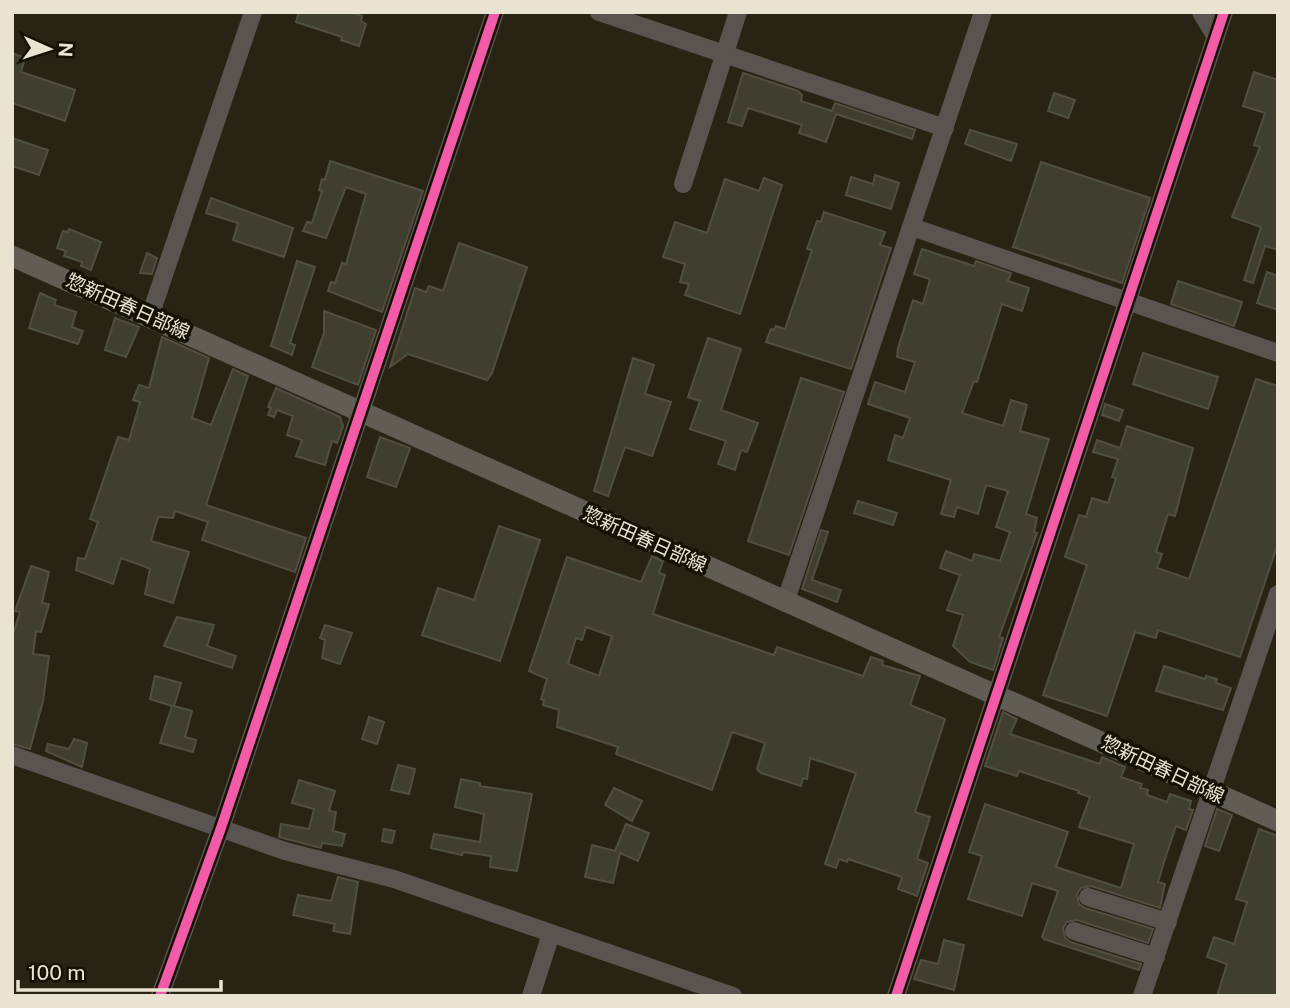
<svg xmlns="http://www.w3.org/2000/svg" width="1290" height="1008" viewBox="0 0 1290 1008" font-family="'Public Sans','Noto Sans JP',sans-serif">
  <rect width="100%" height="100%" fill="#292313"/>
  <g fill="#403e2e" stroke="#514f41" stroke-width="2" fill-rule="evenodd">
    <path d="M299,12H350L362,16L361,21L366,24L359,46L341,40L342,37L296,22Z"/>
    <path d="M12,53L25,58L21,72L75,90L65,121L12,103Z"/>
    <path d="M1254,72L1278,80V250L1265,246L1253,283L1244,280L1261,227L1232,217L1260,147L1254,145L1265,113L1243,106Z"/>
    <path d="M743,73L798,91L802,95L801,101L832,111L835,103L915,130L912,139L836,114L826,142L799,133L802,125L748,108L742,126L728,122Z"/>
    <path d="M1054,93L1075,100L1068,118L1048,111Z"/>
    <path d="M970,130L1017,144L1011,161L965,144Z"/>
    <path d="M12,138L48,150L39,175L12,166Z"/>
    <path d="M330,161L423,191L382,312L328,291L331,282L335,283L342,263L346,264L366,194L346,187L326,238L303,231L307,222L312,223L322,191L319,190L322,179L325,180Z"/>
    <path d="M1041,162L1150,198L1122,283L1013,247Z"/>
    <path d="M875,175L899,183L891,209L846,195L851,177L873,184Z"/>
    <path d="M764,178L782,185L740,314L685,295L689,284L680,282L685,264L663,257L675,222L707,233L725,179L759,191Z"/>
    <path d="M211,198L293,228L284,257L233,240L238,223L206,213Z"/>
    <path d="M824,212L885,232L880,245L891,248L851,369L766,342L771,329L774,330L776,326L785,329L812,250L807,249L817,221L821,222Z"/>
    <path d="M69,229L101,242L91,270L81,266L82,262L64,256L66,251L57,248L63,231L68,232Z"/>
    <path d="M459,243L527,267L492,373L487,380L408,354L390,367L415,288L426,292L429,286L443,291Z"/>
    <path d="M922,249L974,266L976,261L1011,273L1008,281L1029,288L1022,311L1002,304L977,382L974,381L962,413L1003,426L1011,400L1027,405L1020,431L1049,439L1026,514L1037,518L1034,532L1037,533L999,637L1003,638L993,670L970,662L953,646L963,615L947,610L960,575L940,568L946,551L972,561L974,554L1000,561L1010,532L996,527L1008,491L986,485L978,514L957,507L954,517L941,514L951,480L888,460L895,435L903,438L910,418L868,404L875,382L905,392L915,362L897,357L898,348L913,300L923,304L930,279L914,274Z"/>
    <path d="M147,253L157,258L152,274L140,273Z"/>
    <path d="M297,261L315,267L290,343L295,345L292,355L271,346Z"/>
    <path d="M1267,272L1278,276V310L1257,303Z"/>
    <path d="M1178,281L1242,302L1234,326L1171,304Z"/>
    <path d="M40,293L56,300L54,305L76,312L72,327L83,331L78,344L29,328Z"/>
    <path d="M324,311L376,330L358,385L312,367L324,333Z"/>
    <path d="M115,318L139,327L126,357L105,350Z"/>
    <path d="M162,337L209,358L192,418L211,425L233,369L248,376L206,505L306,538L295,572L202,540L208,522L175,511L173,518L158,517L151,541L189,552L173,603L145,594L150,569L146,567L121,558L113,584L76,570L78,558L85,559L98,522L90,519L118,437L129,440L140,402L133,400L139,385L149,388Z"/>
    <path d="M708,338L741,349L721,410L758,423L747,452L741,450L735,470L718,464L726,441L690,429L700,401L688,397Z"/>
    <path d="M1143,353L1218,377L1208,409L1133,384Z"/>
    <path d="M633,358L654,365L645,394L671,402L652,456L625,447L608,496L594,491Z"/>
    <path d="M801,378L844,392L789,555L748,541Z"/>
    <path d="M1256,379L1278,386V543L1240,657L1158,630L1156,638L1135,632L1107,716L1043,695L1087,565L1065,557L1079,515L1086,517L1092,498L1108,503L1116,478L1112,477L1118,459L1093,452L1097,440L1120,448L1127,426L1193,448L1175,516L1168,514L1156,552L1162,554L1157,568L1189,579Z"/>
    <path d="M276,388L340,417L343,426L337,443L332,441L325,465L296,456L302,440L287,435L293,416L277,410L274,417L268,415L271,408L268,407Z"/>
    <path d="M1105,404L1123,410L1119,421L1102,415Z"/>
    <path d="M380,437L410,448L396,487L367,477Z"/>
    <path d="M858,501L897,513L893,525L854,513Z"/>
    <path d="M499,526L540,540L500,661L422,635L438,588L474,600Z"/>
    <path d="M821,530L828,532L812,580L841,590L837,602L802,589Z"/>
    <path d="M652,556L663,561L659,573L665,575L653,614L774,655L777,647L863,676L871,657L883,661L882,665L920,676L910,705L945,719L915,812L930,817L917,859L928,863L917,896L898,889L902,877L848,859L847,862L839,859L836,868L825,864L856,773L810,758L807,779L803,778L801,786L761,773L757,769L765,743L732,732L712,790L616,754L618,747L557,727L559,710L543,705L544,700L541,699L547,679L529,671L567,557L641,582ZM586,627L612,636L599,676L568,664L576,638L582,640Z"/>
    <path d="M31,566L49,572L42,603L49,604L41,632L36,631L33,654L49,656L43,701L30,749L12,744V637L20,612L15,611Z"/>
    <path d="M177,617L214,625L207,646L236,656L232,668L164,646Z"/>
    <path d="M325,625L352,633L340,664L322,658L325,640L320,638Z"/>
    <path d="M1164,666L1205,679L1206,676L1217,679L1216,683L1231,688L1223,710L1156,691Z"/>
    <path d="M155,676L181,683L174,706L192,711L185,737L196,740L193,752L160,743L172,706L150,699Z"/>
    <path d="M1003,712L1017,719L1010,734L1100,764L1102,757L1125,767L1121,777L1142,784L1140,788L1148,790L1147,795L1167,802L1170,794L1191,801L1189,809L1193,810L1186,830L1176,826L1164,862L1158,882L1165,884L1160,908L1091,886L1081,888L1077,894L1079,904L1085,908L1153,929L1148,943L1077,920L1067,922L1063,928L1065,938L1070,942L1141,964L1139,970L1044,939L1042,937L1058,891L1032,883L1022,916L968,899L982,856L969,852L985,804L1068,832L1056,867L1121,888L1134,844L1079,827L1090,797L1078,793L1079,791L1019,771L1017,776L985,766Z"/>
    <path d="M369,717L384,722L377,744L362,739Z"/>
    <path d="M74,739L87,743L82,767L46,751L48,744L69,749Z"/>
    <path d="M398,765L415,769L409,794L391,790Z"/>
    <path d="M461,779L480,783V786L532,794L517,871L490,867L491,856L463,852L462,855L431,848L434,834L480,842L484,814L455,807Z"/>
    <path d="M299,780L335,791L329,811L336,812L333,831L345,834L342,846L322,843L321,848L279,837L281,824L309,829L314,809L292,803Z"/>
    <path d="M614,788L642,801L632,821L605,805Z"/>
    <path d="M1217,809L1232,815L1219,851L1205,846Z"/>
    <path d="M626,824L649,833L638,861L620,853L613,883L585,877L592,845L615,851Z"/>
    <path d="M384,829L395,831L392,843L382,841Z"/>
    <path d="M1259,829L1278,836V996H1217L1227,964L1207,957L1214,937L1234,944L1247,902L1236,899Z"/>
    <path d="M338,877L358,882L350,934L333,931L335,924L293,915L298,895L331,901Z"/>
    <path d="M944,940L964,945L954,990L914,979L921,960L938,964Z"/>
  </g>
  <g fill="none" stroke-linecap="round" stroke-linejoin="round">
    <g stroke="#59544f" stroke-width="18">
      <path d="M599,12L945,128"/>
      <path d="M1201,12L1216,37"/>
      <path d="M683,184L738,12"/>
      <path d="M912,227L1278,353"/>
      <path d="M150,316L253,12"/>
      <path d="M785,603L983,12"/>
      <path d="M12,755L285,851L394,879L733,996"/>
      <path d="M1088,897L1168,922"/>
      <path d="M1074,931L1156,957"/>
      <path d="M160,996L221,828L495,12"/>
      <path d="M531,996L551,934"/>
      <path d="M896,996L1224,12"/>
      <path d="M1142,996L1278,594"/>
    </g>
    <path stroke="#615c54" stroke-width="21" d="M12,256L1278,821"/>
    <g stroke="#161105" stroke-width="15">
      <g id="cycleway">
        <path d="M160,996L221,828L495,12"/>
        <path d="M896,996L1224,12"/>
      </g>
    </g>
    <use href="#cycleway" stroke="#f35aa7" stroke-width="10"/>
  </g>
  <g text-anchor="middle" stroke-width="7" stroke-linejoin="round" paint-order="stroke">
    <g font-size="19" fill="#eae3d2" stroke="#161105">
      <text transform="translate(128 306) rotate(24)" y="7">惣新田春日部線</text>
      <text transform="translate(645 539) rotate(24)" y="7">惣新田春日部線</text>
      <text transform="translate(1163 769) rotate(25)" y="7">惣新田春日部線</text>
    </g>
  </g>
  <rect width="1290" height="1008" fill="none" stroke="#eae3d2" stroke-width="28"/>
  <g transform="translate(49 49) rotate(93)" stroke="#161105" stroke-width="5" paint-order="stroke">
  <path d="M0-5L12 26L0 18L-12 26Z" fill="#eae3d2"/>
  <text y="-10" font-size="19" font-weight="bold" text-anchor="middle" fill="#eae3d2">N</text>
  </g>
  <path d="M18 980v10h203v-10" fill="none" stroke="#eae3d2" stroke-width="3.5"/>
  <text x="28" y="980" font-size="21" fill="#eae3d2" stroke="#161105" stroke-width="5" paint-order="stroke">100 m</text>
</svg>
